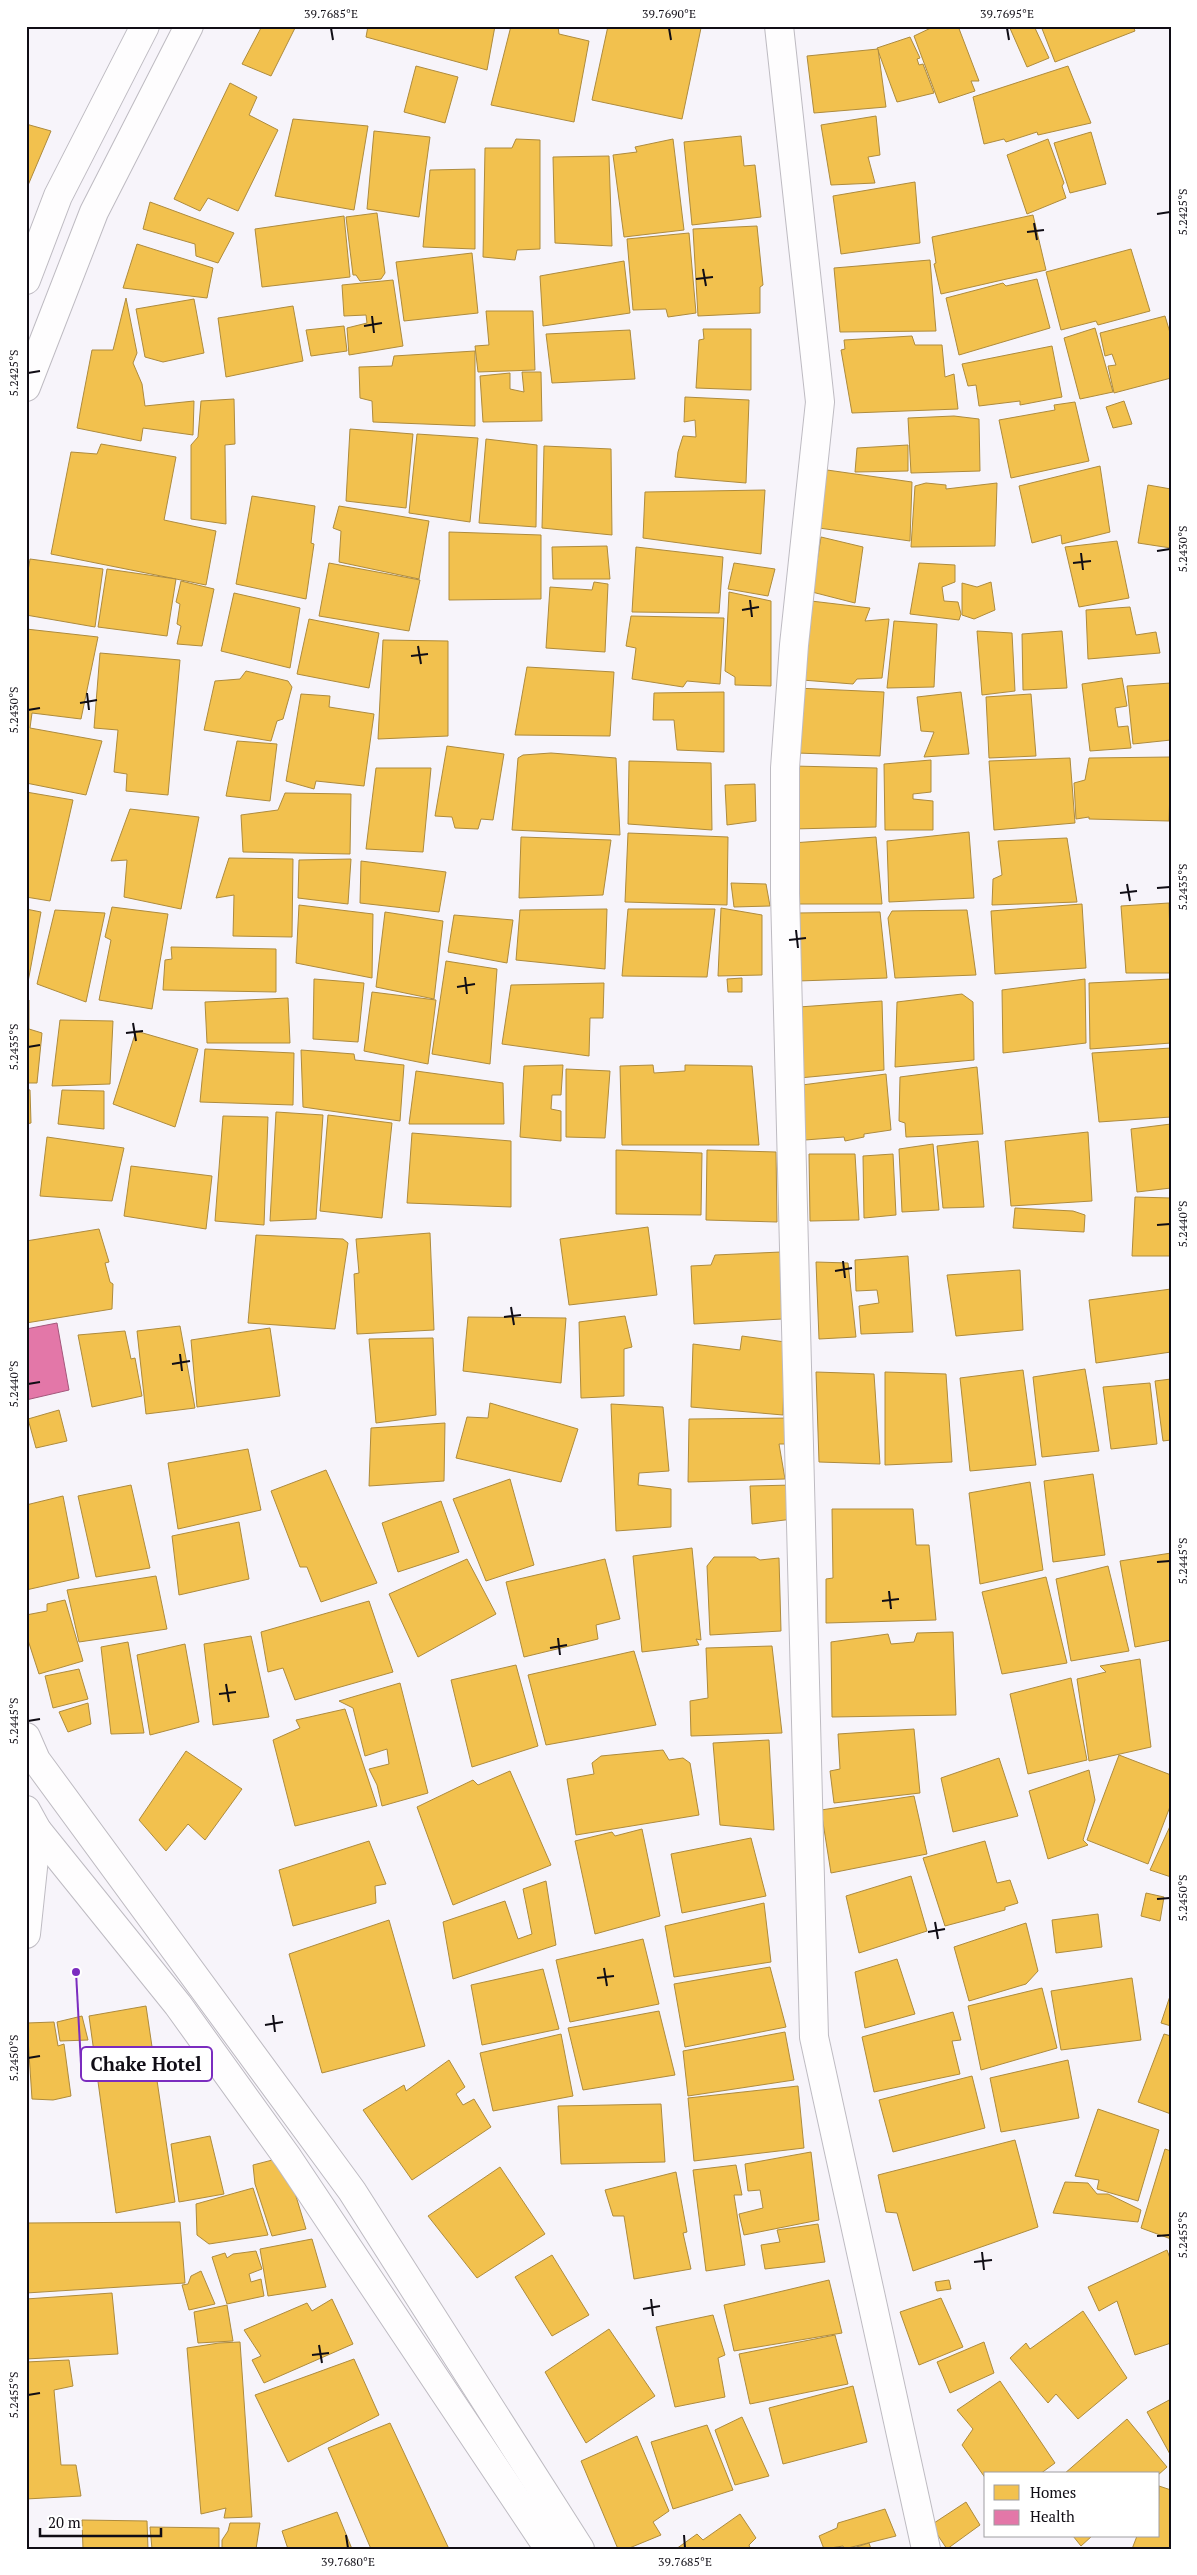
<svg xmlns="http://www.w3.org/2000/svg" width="1197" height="2575" viewBox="0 0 1197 2575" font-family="'PT Serif',serif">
  <rect width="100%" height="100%" fill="#f7f4fa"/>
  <g fill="#f2c14e" stroke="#ae8b3d">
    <path d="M262,26H296L271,76L242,64Z"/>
    <path d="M368,26H495L487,70L366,37Z"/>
    <path d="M511,26H558L559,34L589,41L574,122L491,105Z"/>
    <path d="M608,26L701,28L682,119L592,100Z"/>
    <path d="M935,26H958L979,81H971L975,91L939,103L914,36Z"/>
    <path d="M1009,26H1034L1049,58L1027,67Z"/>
    <path d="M1041,26H1133L1135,31L1055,62Z"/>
    <path d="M910,37L920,58L917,59L919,65L923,64L934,93L897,102L877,48Z"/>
    <path d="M878,49L886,107L814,113L807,56Z"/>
    <path d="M416,66L458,77L445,123L404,112Z"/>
    <path d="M1068,66L1091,123L1038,135L1037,132L1006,142L1004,139L984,144L973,97Z"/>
    <path d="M230,83L257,97L249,115L278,130L238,211L208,198L200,211L174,199Z"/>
    <path d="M876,116L880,155L868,157L875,183L831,185L821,125Z"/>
    <path d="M293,119L368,126L354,210L275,196Z"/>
    <path d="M26,124L51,131L26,190Z"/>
    <path d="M374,131L430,137L419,217L367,209Z"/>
    <path d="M1091,132L1106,184L1070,193L1054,143Z"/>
    <path d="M741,136L744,166L755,165L761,217L692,225L684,142Z"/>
    <path d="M516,139L540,140V249L517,250L515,260L483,257L485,148H512Z"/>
    <path d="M673,139L684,230L624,237L613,155L637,152L635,147Z"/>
    <path d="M1048,139L1064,183L1062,186L1066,198L1027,214L1007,155Z"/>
    <path d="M609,156L612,246L555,243L553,157Z"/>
    <path d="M475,169V249L423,247L430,170Z"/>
    <path d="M915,182L920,243L841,254L833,196Z"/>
    <path d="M150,202L234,233L218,263L196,256L195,244L143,229Z"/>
    <path d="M377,213L385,273L381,279L360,281L356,275H353L346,217Z"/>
    <path d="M1033,215L1046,270L941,294L934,264L936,263L932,237Z"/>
    <path d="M344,216L350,277L262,287L255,229Z"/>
    <path d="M757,226L763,285L760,287V313L698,316L693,229Z"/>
    <path d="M689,233L696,313L668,317L666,309L633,310L627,239Z"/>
    <path d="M137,244L213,268L207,298L123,288Z"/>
    <path d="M1131,249L1150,311L1098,325L1096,321L1061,330L1046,272Z"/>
    <path d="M472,253L478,313L404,321L396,262Z"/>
    <path d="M930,260L936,331L840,332L834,268Z"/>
    <path d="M624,261L630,313L543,326L540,276Z"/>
    <path d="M1037,279L1050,328L959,355L946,298L1003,283L1006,286Z"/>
    <path d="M393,280L403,346L349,355L347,328L367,323L366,315L344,316L342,285Z"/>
    <path d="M126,298L137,353L133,363L142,384L145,406L194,401L193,435L143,428L141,441L77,428L92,350H113Z"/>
    <path d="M194,299L204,353L163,362L145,357L136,309Z"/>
    <path d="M293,306L303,361L226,377L218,318Z"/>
    <path d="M486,311H533L535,370L478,372L475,346L489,345Z"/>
    <path d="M1165,316L1171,336V378L1114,393L1108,366L1116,365L1112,354L1105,356L1100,333Z"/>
    <path d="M344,326L347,351L311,356L306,330Z"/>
    <path d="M1095,328L1113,392L1080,399L1064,338Z"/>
    <path d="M703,329H751V390L696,388L699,340L704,339Z"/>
    <path d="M630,330L635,379L552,383L546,334Z"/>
    <path d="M912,336L915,345H942L945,377L954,374L958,409L852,413L841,350L845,349L844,340Z"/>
    <path d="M1052,346L1062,397L1020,405V401L979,406L976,385L968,386L962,364Z"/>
    <path d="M475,351V426L373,422L372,401L360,398L359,367L392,366L394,356Z"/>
    <path d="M522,372H541L542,421L483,422L480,376L510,373V389L524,392Z"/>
    <path d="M685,397L749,400L746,483L675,477L678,452L683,436L696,437L695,420L684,422Z"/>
    <path d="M234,399L235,444L225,445L226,524L191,519V445L198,437L201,401Z"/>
    <path d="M1124,401L1132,424L1113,428L1106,407Z"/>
    <path d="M1075,402L1089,461L1011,478L999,420L1055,410L1054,405Z"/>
    <path d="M954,416L979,419L980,471L911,473L908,418Z"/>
    <path d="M350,429L413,434L406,508L346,501Z"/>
    <path d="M417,434L478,438L470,522L409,513Z"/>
    <path d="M486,439L537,445L536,527L479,523Z"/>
    <path d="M101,444L176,457L164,520L216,531L206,585L51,554L71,452L97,454Z"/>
    <path d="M908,445V471L855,472L857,448Z"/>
    <path d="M544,446L611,449L612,535L542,528Z"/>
    <path d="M1100,466L1110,532L1062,544L1061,535L1032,543L1019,486Z"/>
    <path d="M827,470L912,482L910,541L819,528Z"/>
    <path d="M926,483L946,485V489L997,483L995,546L911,547L915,486Z"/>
    <path d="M1148,485L1171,489V548L1138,543Z"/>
    <path d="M765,490L761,554L643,538L645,492Z"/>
    <path d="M252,496L315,506L311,543L314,544L306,599L236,584Z"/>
    <path d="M339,506L429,521L419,579L339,562L341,531L333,528Z"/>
    <path d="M449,532L541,535V599L449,600Z"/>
    <path d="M821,537L863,547L855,603L812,592Z"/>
    <path d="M1117,541L1129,598L1079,607L1065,547Z"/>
    <path d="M607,546L610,579H553L552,547Z"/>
    <path d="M636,547L723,557L719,613L632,612Z"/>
    <path d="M30,559L103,569L95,627L26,615V583Z"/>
    <path d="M329,563L420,580L409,631L319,616Z"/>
    <path d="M734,563L775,569L768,596L728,589Z"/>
    <path d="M919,563L955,565V582L942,587L944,601L958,602L961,614L959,620L910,614Z"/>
    <path d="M107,569L176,579L167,636L98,627Z"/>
    <path d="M181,581L214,589L202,646L177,644L181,626L177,624L180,604L176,602Z"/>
    <path d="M594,582L608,584L605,652L546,648L550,587L592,590Z"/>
    <path d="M991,582L995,610L974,619L962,615V583L977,587Z"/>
    <path d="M729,592L771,601V686L735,685V677L725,671Z"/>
    <path d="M234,593L300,608L290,668L221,651Z"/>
    <path d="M811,601L870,608L865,621L889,619L882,678L857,679L853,684L802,680Z"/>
    <path d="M1130,607L1136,635L1156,632L1160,653L1088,659L1086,610Z"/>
    <path d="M631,616L724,618L720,684L687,681L683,687L632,679L636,648L626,646Z"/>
    <path d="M309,619L379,633L369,688L297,674Z"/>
    <path d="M894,621L937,624L934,687L887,688Z"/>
    <path d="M26,629L98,637L81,719L32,713L30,728L102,741L86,795L26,783Z"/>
    <path d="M977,631L1012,633L1015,691L982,695Z"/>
    <path d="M1062,631L1067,688L1023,690L1022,634Z"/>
    <path d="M383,640L448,641V736L378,739Z"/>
    <path d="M100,653L180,660L168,795L126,791L127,774L114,772L118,730L94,728Z"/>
    <path d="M527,667L614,672L610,736L515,735Z"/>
    <path d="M246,671L288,681L292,687L283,719L277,721L271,741L204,730L215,681L240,679Z"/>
    <path d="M1122,678L1127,706L1115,708L1118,727L1128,726L1131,748L1090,751L1082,684Z"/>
    <path d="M1171,683V740L1133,744L1127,686Z"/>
    <path d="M796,688L884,692L880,756L797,753Z"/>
    <path d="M724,692V752L677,750L674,720H653L654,693Z"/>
    <path d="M961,692L969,754L924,757L934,732L921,731L917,697Z"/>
    <path d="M301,694L330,696L329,707L374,714L364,786L316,781L314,789L286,781Z"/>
    <path d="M1031,694L1036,756L989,758L986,697Z"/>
    <path d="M237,741L277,744L270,801L226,796Z"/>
    <path d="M447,746L504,754L493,820L481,819L478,829L455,828L452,817L435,816Z"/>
    <path d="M551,753L616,758L620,835L512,830L518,758L523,755Z"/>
    <path d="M1171,757L1169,821L1089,819V817L1076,819L1074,783L1085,780L1089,758Z"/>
    <path d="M1070,758L1075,823L994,830L989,761Z"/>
    <path d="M931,760V792L913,794V799L933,801V830H885L884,764Z"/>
    <path d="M629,761L711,763L712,830L628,824Z"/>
    <path d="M793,766L877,768L876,827L792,829Z"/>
    <path d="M376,768H431L423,852L366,849Z"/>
    <path d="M755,784L756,821L727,825L725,785Z"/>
    <path d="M26,792L73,800L50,901L26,897Z"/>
    <path d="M285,793L351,794L350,854L243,852L241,815L278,810Z"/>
    <path d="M130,809L199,817L181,909L124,897L127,860L111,861Z"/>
    <path d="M969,832L974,898L889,902L887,841Z"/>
    <path d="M628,833L728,837L727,905L625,902Z"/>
    <path d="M521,837L611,840L603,895L519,898Z"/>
    <path d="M876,837L882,904H795L792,843Z"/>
    <path d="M1067,838L1077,902L992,905L993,879L1002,875L998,841Z"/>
    <path d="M229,858L293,859L292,937L233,936L234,895L216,898Z"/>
    <path d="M351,859L348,904L298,898L299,860Z"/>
    <path d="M361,861L446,872L439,912L360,903Z"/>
    <path d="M731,883L766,884L770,906L734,907Z"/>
    <path d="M1169,903L1171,973H1126L1121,906Z"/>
    <path d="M1082,904L1086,968L995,974L991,911Z"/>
    <path d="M299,905L373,914L372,978L296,963Z"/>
    <path d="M112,907L168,914L152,1009L99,1000L111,940L105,937Z"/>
    <path d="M721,908L762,915V975L718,976Z"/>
    <path d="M26,909L41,912L28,982H26Z"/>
    <path d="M607,909L605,969L516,960L520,910Z"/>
    <path d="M628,909H715L707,977L622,976Z"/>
    <path d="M55,910L105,913L86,1002L37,984Z"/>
    <path d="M967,910L976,975L895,978L888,918L892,911Z"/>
    <path d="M385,912L443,921L434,999L376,987Z"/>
    <path d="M880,912L887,978L798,981L796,913Z"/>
    <path d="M454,915L513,920L507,963L448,952Z"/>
    <path d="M171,947L276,949V992L163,990L165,960L172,959Z"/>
    <path d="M446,961L497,969L490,1064L432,1054Z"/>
    <path d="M742,978V992H728L727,979Z"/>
    <path d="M314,979L364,983L358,1042L313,1039Z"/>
    <path d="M1085,979L1086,1043L1003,1053L1002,990Z"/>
    <path d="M1171,979V1043L1090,1049L1089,983Z"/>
    <path d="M604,983L603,1018H590L589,1056L502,1044L511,985Z"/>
    <path d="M372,992L436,1000L428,1064L364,1051Z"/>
    <path d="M962,994L973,1002L974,1060L895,1067L897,1002Z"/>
    <path d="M288,998L290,1043H207L205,1002Z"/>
    <path d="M26,1000H29V1029L42,1033L37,1083H26Z"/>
    <path d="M882,1001L884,1070L799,1078V1007Z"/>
    <path d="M60,1020L113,1021L110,1084L52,1086Z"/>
    <path d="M136,1031L198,1049L175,1127L113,1104Z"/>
    <path d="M1171,1048V1117L1099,1122L1092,1053Z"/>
    <path d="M205,1049L294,1053L293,1105L200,1102Z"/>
    <path d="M301,1050L354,1054L355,1060L404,1065L400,1121L303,1107Z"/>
    <path d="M563,1065L561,1095H552L551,1109L561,1111V1141L520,1137L524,1066Z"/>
    <path d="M653,1065L654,1073L685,1071V1065L752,1066L759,1145H622L620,1066Z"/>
    <path d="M977,1067L983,1134L906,1137L905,1123L899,1121L900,1077Z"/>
    <path d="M566,1069L610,1071L605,1138L566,1137Z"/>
    <path d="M416,1071L503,1083L504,1124H409Z"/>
    <path d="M886,1074L891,1130L864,1134V1137L845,1141L844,1137L805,1140L802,1085Z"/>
    <path d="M26,1089L30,1090L31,1123L26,1124Z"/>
    <path d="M62,1090L104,1091V1129L58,1124Z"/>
    <path d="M276,1112L323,1115L316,1219L270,1221Z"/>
    <path d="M328,1115L392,1123L382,1218L320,1211Z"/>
    <path d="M223,1116L268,1117L264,1225L215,1221Z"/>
    <path d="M1171,1124V1188L1137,1192L1131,1129Z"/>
    <path d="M1088,1132L1092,1201L1011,1206L1005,1141Z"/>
    <path d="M412,1133L511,1141V1207L407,1203Z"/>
    <path d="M47,1137L124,1148L112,1201L40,1196Z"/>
    <path d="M978,1141L984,1207L943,1208L937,1146Z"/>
    <path d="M933,1144L939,1210L902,1212L899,1149Z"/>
    <path d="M616,1150L702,1153L701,1215L616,1214Z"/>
    <path d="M707,1150L776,1152L777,1222L706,1220Z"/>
    <path d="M809,1154H855L859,1220L810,1221Z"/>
    <path d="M893,1154L896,1215L864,1218L863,1156Z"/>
    <path d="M131,1166L212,1176L206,1229L124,1216Z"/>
    <path d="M1135,1197L1171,1198V1256H1132Z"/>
    <path d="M1015,1208L1073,1211L1085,1215L1084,1232L1013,1228Z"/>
    <path d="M648,1227L657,1295L569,1305L560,1239Z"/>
    <path d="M99,1229L109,1262L105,1263L110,1282L113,1284L112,1309L26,1323V1241Z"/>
    <path d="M430,1233L434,1330L357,1334L354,1274L359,1273L356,1239Z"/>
    <path d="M256,1235L343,1239L348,1243L335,1329L248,1323Z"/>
    <path d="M781,1252L782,1319L694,1324L691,1266L711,1265L715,1255Z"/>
    <path d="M908,1256L913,1332L861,1334L859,1306L879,1303L877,1290L856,1291L855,1260Z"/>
    <path d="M816,1262L848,1263L856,1337L819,1339Z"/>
    <path d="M1020,1270L1023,1330L956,1336L947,1275Z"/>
    <path d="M1171,1289V1352L1096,1363L1089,1300Z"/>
    <path d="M625,1316L632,1347L624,1349V1396L581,1398L579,1322Z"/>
    <path d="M468,1317L566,1318L561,1383L463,1371Z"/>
    <path d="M180,1326L195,1408L146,1414L137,1331Z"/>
    <path d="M270,1328L280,1396L197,1407L191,1340Z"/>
    <path d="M125,1331L131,1359L135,1358L142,1396L92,1407L78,1335Z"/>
    <path d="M742,1336L785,1342L783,1415L691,1407L693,1344L740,1350Z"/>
    <path d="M433,1338L436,1415L376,1423L369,1339Z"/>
    <path d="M1085,1369L1099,1451L1042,1457L1033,1377Z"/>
    <path d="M1023,1370L1036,1465L970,1471L960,1378Z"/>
    <path d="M816,1372L874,1374L880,1464L819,1462Z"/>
    <path d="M885,1372L946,1374L952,1462L885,1465Z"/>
    <path d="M1171,1379V1440L1163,1441L1155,1381Z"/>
    <path d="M1150,1383L1157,1444L1111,1449L1103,1387Z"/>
    <path d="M490,1403L578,1429L561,1482L456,1458L467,1417L488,1418Z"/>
    <path d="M611,1404L663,1407L669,1471L639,1473L638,1485L671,1489V1527L616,1531Z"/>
    <path d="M59,1410L67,1441L36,1448L28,1419Z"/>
    <path d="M796,1418L795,1444H779L785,1479L688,1482L689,1419Z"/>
    <path d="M445,1423L444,1481L369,1486L371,1428Z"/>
    <path d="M248,1449L261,1510L178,1529L168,1463Z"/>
    <path d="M326,1470L377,1583L321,1602L307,1567H300L271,1491Z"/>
    <path d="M1093,1474L1105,1555L1053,1562L1044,1481Z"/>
    <path d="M510,1479L534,1565L486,1581L453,1499Z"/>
    <path d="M1030,1482L1043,1570L980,1584L969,1493Z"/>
    <path d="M131,1485L150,1568L96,1577L78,1496Z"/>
    <path d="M794,1485L793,1519L752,1524L750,1486Z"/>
    <path d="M63,1496L79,1578L26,1590V1505Z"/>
    <path d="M441,1501L459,1552L398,1572L382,1523Z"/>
    <path d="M832,1509H913L916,1545H929L936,1620L826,1623V1579L833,1578Z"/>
    <path d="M239,1522L249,1579L179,1595L172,1536Z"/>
    <path d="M692,1548L701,1640L696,1639L699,1645L642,1652L633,1556Z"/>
    <path d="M1171,1553V1640L1135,1647L1120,1561Z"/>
    <path d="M714,1557H755L760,1560L779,1558L781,1631L710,1635L707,1566Z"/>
    <path d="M467,1559L496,1614L418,1657L389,1594Z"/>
    <path d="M605,1559L620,1619L596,1625L598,1639L524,1657L506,1582Z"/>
    <path d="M1108,1566L1129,1651L1071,1661L1056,1579Z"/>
    <path d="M156,1576L167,1629L79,1642L67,1590Z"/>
    <path d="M1046,1577L1067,1663L1002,1674L982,1592Z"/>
    <path d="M65,1600L83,1661L39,1674L26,1634V1615L47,1611V1604Z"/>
    <path d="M369,1601L393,1672L295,1700L283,1668L268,1672L261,1632Z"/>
    <path d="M953,1632L956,1715L832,1717L831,1642L888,1634L891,1644L914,1642L917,1633Z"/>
    <path d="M251,1636L269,1717L213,1725L204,1644Z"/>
    <path d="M128,1642L144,1733L111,1734L101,1647Z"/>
    <path d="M185,1644L199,1722L150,1735L137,1655Z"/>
    <path d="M772,1646L782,1733L691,1736L690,1701L708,1698L706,1648Z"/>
    <path d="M634,1651L656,1725L546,1745L528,1675Z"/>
    <path d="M1140,1659L1151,1747L1089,1761L1077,1679L1106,1672L1100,1666Z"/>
    <path d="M516,1665L538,1746L472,1767L451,1680Z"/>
    <path d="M79,1669L88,1699L53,1708L45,1676Z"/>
    <path d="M1071,1678L1087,1760L1028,1774L1010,1694Z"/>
    <path d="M400,1683L428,1793L382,1806L377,1785L369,1769L389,1764L387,1749L365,1756L353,1708L339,1701Z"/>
    <path d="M88,1703L91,1724L68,1732L59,1712Z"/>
    <path d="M345,1709L377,1806L295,1826L273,1740L300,1728L296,1720Z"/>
    <path d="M914,1729L920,1793L834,1803L830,1771L840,1769L838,1734Z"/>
    <path d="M769,1740L774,1830L720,1825L713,1743Z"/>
    <path d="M663,1750L669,1760L683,1758L690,1763L699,1815L576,1835L567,1779L594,1774L592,1763L601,1756Z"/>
    <path d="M186,1751L242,1789L205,1840L188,1824L166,1851L139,1820Z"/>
    <path d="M1119,1755L1171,1775V1804L1148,1864L1087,1840Z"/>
    <path d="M999,1758L1018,1816L953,1832L941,1778Z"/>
    <path d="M1089,1770L1095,1800L1083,1840L1088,1845L1048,1859L1029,1791Z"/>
    <path d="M510,1771L551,1865L453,1905L417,1807L473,1780L478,1785Z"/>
    <path d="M914,1796L927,1854L831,1873L821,1810Z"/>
    <path d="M1171,1824V1877L1150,1870Z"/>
    <path d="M642,1829L660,1916L595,1934L575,1841L612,1832L615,1836Z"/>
    <path d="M751,1838L766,1896L682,1913L671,1854Z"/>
    <path d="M369,1841L386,1884L375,1886L376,1903L293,1926L279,1870Z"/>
    <path d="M985,1841L997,1883L1010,1880L1018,1903L1005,1907V1910L945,1926L923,1858Z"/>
    <path d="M911,1876L927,1931L859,1953L846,1896Z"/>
    <path d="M546,1881L556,1945L453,1979L443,1922L505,1901L518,1939L532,1934L523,1889Z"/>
    <path d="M1146,1893L1164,1897L1160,1921L1141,1916Z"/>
    <path d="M764,1903L771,1962L674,1977L665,1926Z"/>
    <path d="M1098,1914L1102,1947L1056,1953L1052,1920Z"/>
    <path d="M389,1920L425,2046L322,2073L289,1954Z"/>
    <path d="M1026,1923L1038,1971L1026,1984L969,2001L954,1947Z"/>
    <path d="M643,1939L659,2004L570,2022L556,1960Z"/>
    <path d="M897,1959L915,2014L865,2028L855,1972Z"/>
    <path d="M770,1967L786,2027L685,2047L674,1984Z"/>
    <path d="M543,1969L559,2029L482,2045L471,1985Z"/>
    <path d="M1132,1978L1141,2040L1061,2050L1051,1991Z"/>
    <path d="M1042,1988L1057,2048L981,2070L968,2006Z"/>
    <path d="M1171,1993V2026L1161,2023Z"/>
    <path d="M146,2006L175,2202L116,2213L89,2016Z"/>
    <path d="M659,2011L675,2075L583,2090L568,2028Z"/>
    <path d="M953,2012L961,2040L952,2041L960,2074L874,2092L862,2037Z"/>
    <path d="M82,2016L88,2040L60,2041L57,2022Z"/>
    <path d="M54,2022L58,2046L64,2044L71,2096L53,2100L32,2099L27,2023Z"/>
    <path d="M785,2032L794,2080L688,2096L683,2051Z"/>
    <path d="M561,2034L573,2096L493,2111L480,2053Z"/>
    <path d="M1164,2034L1171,2036V2114L1138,2102Z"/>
    <path d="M449,2060L465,2087L456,2094L463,2105L474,2099L491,2127L412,2180L363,2110L404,2085L406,2091Z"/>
    <path d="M1068,2060L1079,2118L1001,2132L990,2078Z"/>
    <path d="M972,2076L985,2128L893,2152L879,2100Z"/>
    <path d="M798,2086L804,2148L694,2161L688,2098Z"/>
    <path d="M661,2104L665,2162L561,2164L558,2106Z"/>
    <path d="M1098,2109L1159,2130L1138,2201L1097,2189L1099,2180L1075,2176Z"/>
    <path d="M210,2136L224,2194L179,2202L171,2144Z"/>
    <path d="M1015,2140L1038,2227L913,2271L897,2213L886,2212L878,2175Z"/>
    <path d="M1165,2149L1171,2151V2239L1141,2228Z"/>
    <path d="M811,2152L819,2220L744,2235L739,2214L763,2208L760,2190L748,2191L745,2164Z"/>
    <path d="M284,2157L306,2229L272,2236L255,2184L253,2165Z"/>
    <path d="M736,2165L742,2195H734L745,2265L706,2271L693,2170Z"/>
    <path d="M500,2167L545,2234L477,2278L428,2216Z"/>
    <path d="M676,2172L687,2232L683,2233L691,2269L634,2279L624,2216H613L605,2190Z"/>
    <path d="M1065,2182L1088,2183L1097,2194H1108L1141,2210L1138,2222L1053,2213Z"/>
    <path d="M253,2188L268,2235L209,2244L197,2235L196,2204Z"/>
    <path d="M180,2222L185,2283L26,2293V2223Z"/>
    <path d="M818,2224L825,2262L765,2269L761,2245L780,2242L777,2230Z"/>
    <path d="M312,2239L326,2287L268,2296L260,2249Z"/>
    <path d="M1167,2250L1171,2261V2343L1135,2355L1117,2301L1099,2311L1088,2287Z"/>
    <path d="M256,2251L262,2269L249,2274L251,2282L261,2279L264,2296L227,2304L212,2257L225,2253L227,2258L233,2254Z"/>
    <path d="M552,2255L589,2315L552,2336L515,2277Z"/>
    <path d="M201,2271L215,2304L189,2310L182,2285L188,2284L191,2276Z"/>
    <path d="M829,2280L842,2333L734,2351L724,2305Z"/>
    <path d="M949,2280L951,2289L937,2291L935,2282Z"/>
    <path d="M112,2293L118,2354L26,2359V2299Z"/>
    <path d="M941,2298L963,2347L919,2365L900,2312Z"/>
    <path d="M332,2299L353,2344L264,2383L252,2360L261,2356L244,2330L307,2303L312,2311Z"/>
    <path d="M227,2305L233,2341L198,2343L194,2312Z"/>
    <path d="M1083,2311L1127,2378L1078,2419L1056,2394L1048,2403L1010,2358L1026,2343L1030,2349Z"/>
    <path d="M713,2315L725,2355L718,2358L725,2397L675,2407L656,2327Z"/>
    <path d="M609,2329L655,2396L586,2443L545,2372Z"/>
    <path d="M835,2335L848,2384L750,2404L739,2354Z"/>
    <path d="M240,2342L252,2517L224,2518L226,2508L201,2514L187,2348L219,2343Z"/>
    <path d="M984,2342L994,2373L950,2393L937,2362Z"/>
    <path d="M354,2359L379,2415L288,2462L255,2395Z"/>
    <path d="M69,2360L73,2386L54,2390L61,2465H76L81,2496L26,2499V2362Z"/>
    <path d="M1000,2381L1055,2463L1040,2474H986V2479L962,2445L973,2429L957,2410Z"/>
    <path d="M853,2386L867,2442L783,2464L769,2408Z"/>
    <path d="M1171,2399V2456L1147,2412Z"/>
    <path d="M742,2417L769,2476L735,2485L715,2430Z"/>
    <path d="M1127,2419L1167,2467L1158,2475L1064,2474Z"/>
    <path d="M390,2423L449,2549H371L328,2448Z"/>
    <path d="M707,2425L733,2490L673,2509L651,2442Z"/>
    <path d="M637,2436L669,2511L653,2522L661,2535L627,2549H618L581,2461Z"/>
    <path d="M1159,2486L1171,2490V2549H1132L1137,2536H1158Z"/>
    <path d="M966,2502L980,2525L947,2549L931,2525Z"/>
    <path d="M885,2509L896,2536L844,2549L843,2546L824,2549L819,2536L837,2528L838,2523Z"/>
    <path d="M337,2512L352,2549H288L282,2531Z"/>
    <path d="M740,2514L756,2538L749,2545L750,2549H676L697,2534L703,2540Z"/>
    <path d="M82,2520L147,2521L148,2549H83Z"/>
    <path d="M230,2523H260L256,2549H222V2540L228,2531Z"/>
    <path d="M150,2527L219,2528V2549H152Z"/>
    <path d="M1073,2536H1092L1081,2546Z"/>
    <path d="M869,2543L871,2549H850Z"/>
  </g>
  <path fill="#e377a8" stroke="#a4577c" d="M57,1323L69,1390L26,1400V1329Z"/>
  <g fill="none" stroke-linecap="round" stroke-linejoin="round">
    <g stroke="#bebbc2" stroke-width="30">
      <g id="minor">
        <path d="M779,26L820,402L794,645L785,768V893L814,2037L926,2549"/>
        <path d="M26,1934L37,1830"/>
      </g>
    </g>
    <g stroke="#bebbc2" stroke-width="30">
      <g id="major">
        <path d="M26,280L58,196L145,26"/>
        <path d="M26,387L94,212L189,26"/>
        <path d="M26,1737L36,1760L352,2191L580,2549"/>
        <path d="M26,1810L37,1830L178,2005L288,2158L549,2549"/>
      </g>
    </g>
    <use href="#minor" stroke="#fefdfe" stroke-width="28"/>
    <use href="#major" stroke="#fefdfe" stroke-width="28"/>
  </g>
  <path fill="none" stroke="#100d15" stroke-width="2" d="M331,28L333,40M669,28L671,40M1007,28L1009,40M1157,214L1170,212M1034,223L1037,240M1027,232L1044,230M703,269L706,286M696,279L713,277M372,316L374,333M364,326L382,323M28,373L40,371M1157,551L1170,549M1081,553L1083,570M1073,563L1091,561M750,600L752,617M742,610L759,607M418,646L421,664M411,656L428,654M87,693L89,710M80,703L97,700M28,710L40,708M1127,884L1130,901M1157,888L1170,887M1120,893L1137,891M796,930L798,948M789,940L806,938M465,977L467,994M457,987L475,984M133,1023L136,1041M126,1033L143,1031M28,1047L40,1045M1157,1225L1170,1224M843,1261L845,1278M835,1271L852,1268M511,1307L514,1325M504,1317L521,1315M180,1354L182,1371M172,1364L190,1361M28,1384L40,1382M1157,1562L1170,1561M889,1591L891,1609M882,1601L899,1599M558,1638L560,1655M550,1648L567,1645M226,1684L229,1702M219,1694L236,1692M28,1721L40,1719M1157,1899L1170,1898M935,1922L938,1939M928,1932L945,1929M604,1968L607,1986M597,1978L614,1976M273,2015L275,2032M265,2025L283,2022M28,2058L40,2056M1157,2236L1170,2235M982,2252L984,2270M974,2262L992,2260M651,2299L653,2316M643,2309L660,2306M319,2345L322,2363M312,2355L329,2353M28,2395L40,2393M346,2535L348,2548M684,2535L685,2548"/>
  <path fill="none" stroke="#7b2cbf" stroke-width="2" d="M76 1972L81 2064"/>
  <circle fill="#7b2cbf" stroke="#fff" stroke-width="2" cx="76" cy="1972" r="5"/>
  <rect fill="#fff" stroke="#7b2cbf" stroke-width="2" x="81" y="2047" width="131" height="34" rx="5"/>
  <g font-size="19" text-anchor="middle" font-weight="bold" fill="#100d15">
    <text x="146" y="2071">Chake Hotel</text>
  </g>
  <rect width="1197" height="2575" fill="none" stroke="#ffffff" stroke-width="55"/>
  <rect x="984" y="2472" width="175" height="65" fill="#ffffff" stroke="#9f9ea1"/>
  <rect x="994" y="2485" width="25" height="15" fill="#f2c14e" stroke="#9f9ea1"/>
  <text x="1030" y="2498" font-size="15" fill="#100d15">Homes</text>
  <rect x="994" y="2510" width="25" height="15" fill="#e377a8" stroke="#9f9ea1"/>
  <text x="1030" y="2522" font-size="15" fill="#100d15">Health</text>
  <path d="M40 2528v8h121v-8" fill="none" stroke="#100d15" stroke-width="2.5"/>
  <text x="48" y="2528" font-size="15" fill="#100d15" stroke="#ffffff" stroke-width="4" paint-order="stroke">20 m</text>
  <rect x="28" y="28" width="1142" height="2520" fill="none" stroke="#100d15" stroke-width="2"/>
  <g font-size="12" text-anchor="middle" fill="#100d15">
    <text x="331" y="18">39.7685°E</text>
    <text x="669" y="18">39.7690°E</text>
    <text x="1007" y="18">39.7695°E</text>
    <text transform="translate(1183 212) rotate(-90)" y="4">5.2425°S</text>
    <text transform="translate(14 373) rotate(-90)" y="4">5.2425°S</text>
    <text transform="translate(1183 549) rotate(-90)" y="4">5.2430°S</text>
    <text transform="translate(14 710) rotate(-90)" y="4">5.2430°S</text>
    <text transform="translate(1183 887) rotate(-90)" y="4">5.2435°S</text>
    <text transform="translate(14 1047) rotate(-90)" y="4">5.2435°S</text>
    <text transform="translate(1183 1224) rotate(-90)" y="4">5.2440°S</text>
    <text transform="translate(14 1384) rotate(-90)" y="4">5.2440°S</text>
    <text transform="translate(1183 1561) rotate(-90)" y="4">5.2445°S</text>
    <text transform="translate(14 1721) rotate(-90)" y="4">5.2445°S</text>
    <text transform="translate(1183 1898) rotate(-90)" y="4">5.2450°S</text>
    <text transform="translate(14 2058) rotate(-90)" y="4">5.2450°S</text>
    <text transform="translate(1183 2235) rotate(-90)" y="4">5.2455°S</text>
    <text transform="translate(14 2395) rotate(-90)" y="4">5.2455°S</text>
    <text x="348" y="2566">39.7680°E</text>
    <text x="685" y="2566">39.7685°E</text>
  </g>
</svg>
